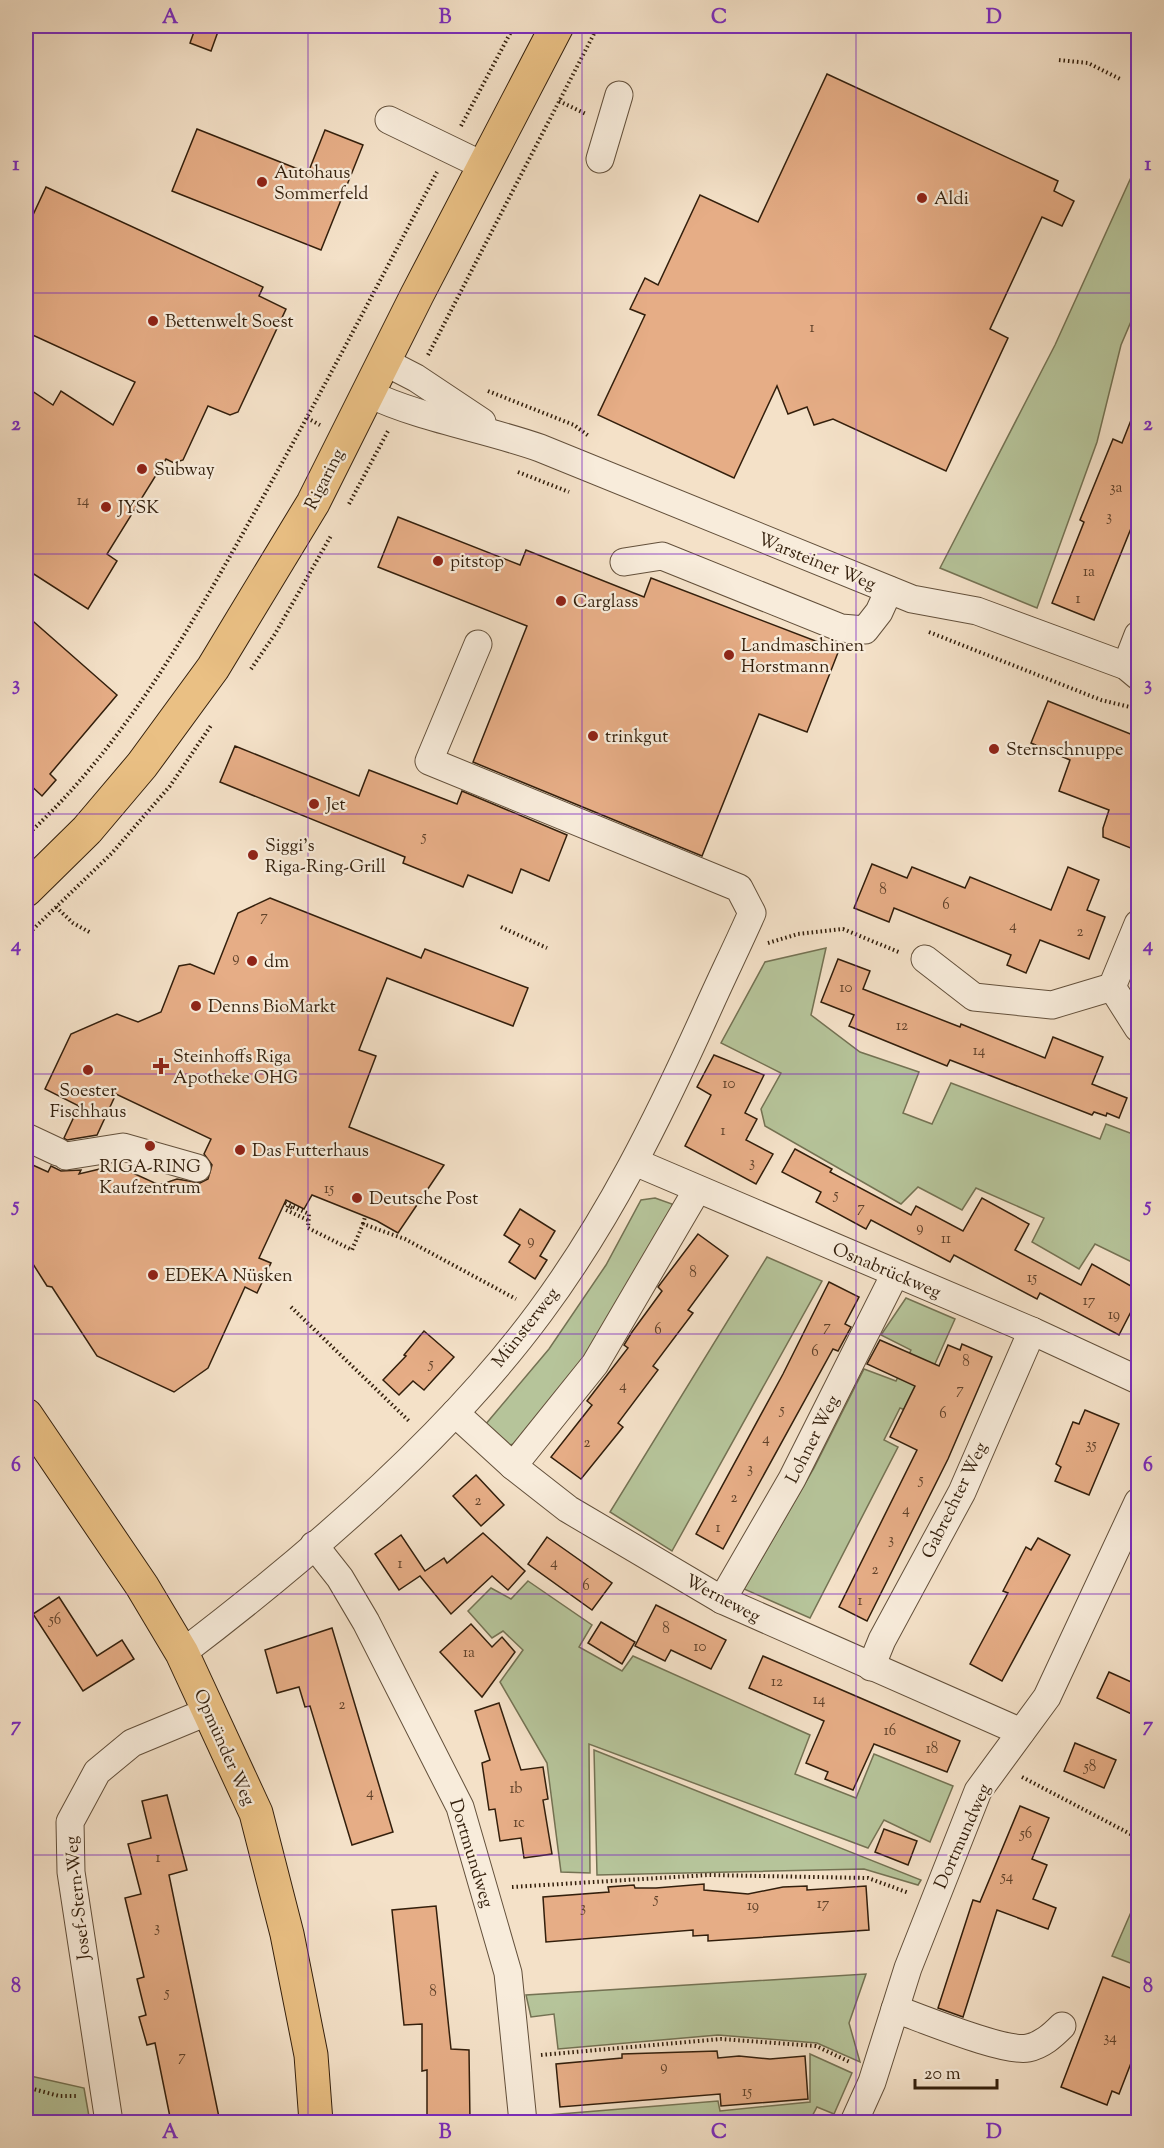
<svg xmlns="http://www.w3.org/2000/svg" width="1164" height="2148" viewBox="0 0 1164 2148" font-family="'Sorts Mill Goudy',serif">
  <rect width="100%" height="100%" fill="#f4e1c8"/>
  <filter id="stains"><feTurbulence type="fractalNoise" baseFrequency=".00333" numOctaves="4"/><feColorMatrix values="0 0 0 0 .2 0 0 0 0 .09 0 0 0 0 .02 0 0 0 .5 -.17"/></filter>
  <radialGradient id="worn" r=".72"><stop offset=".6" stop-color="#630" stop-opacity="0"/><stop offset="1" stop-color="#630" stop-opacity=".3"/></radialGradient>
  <g fill="#b6c49a" stroke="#747253" stroke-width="1.5">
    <path d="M1138,162V305L1121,345L1097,442L1037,608L940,568L1055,345Z"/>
    <path d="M826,948L811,1015L860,1052L919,1072L903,1113L932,1124L951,1083L1100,1139L1106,1124L1138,1136V1265L1095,1244L1079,1269L1032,1242L1044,1218L976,1188L962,1210L918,1187L901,1204L765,1126L761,1109L781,1073L721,1043L765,962Z"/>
    <path d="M655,1198L672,1204L677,1218L622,1307L524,1443L508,1445L485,1425L549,1349L606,1265L641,1200Z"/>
    <path d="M767,1257L822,1281L672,1551L610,1512Z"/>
    <path d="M906,1298L955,1319L913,1413L900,1408L884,1440L898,1447L810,1618L744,1589L814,1468L864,1369L896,1381L911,1350L881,1335Z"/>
    <path d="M528,1581L592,1625L579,1647L622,1671L633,1656L810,1735L795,1774L856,1798L874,1754L953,1786L930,1842L884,1820L868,1848L589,1744L590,1873L561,1872L547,1763L500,1682L523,1650L503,1631L492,1638L468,1611L491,1588L511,1599Z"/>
    <path d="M594,1750L921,1880L918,1885L864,1869L597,1875Z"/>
    <path d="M1138,1896V1966L1112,1956Z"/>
    <path d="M866,1974L849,2023L860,2062L817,2043L718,2035L558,2049L554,2014L531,2017L526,1995Z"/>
    <path d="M810,2054L852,2073L834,2114L817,2107L809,2122H548V2115L718,2101L720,2111L810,2102Z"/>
    <path d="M26,2075L84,2088L90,2122H26Z"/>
  </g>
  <g fill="#e6ad86" stroke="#331f0c" stroke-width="1.5">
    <path d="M196,26H220L211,51L190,43Z"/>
    <path d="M827,74L1058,181L1054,191L1074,201L1062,226L1042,217L990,329L1008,338L946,471L833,419L814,425L807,407L788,414L777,386L734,478L598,415L645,315L630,309L645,278L658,285L700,195L758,222Z"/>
    <path d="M197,129L308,173L325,130L363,145L321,250L172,191Z"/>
    <path d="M46,187L263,287L259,296L286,309L238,412L230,415L208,406L183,460L174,463L166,459L107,554L117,561L88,609L26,569V387L53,405L61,391L113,425L135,382L26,332V230Z"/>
    <path d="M1137,405L1138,511L1094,620L1052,603L1084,522L1080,520L1113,439L1122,443Z"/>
    <path d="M398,517L520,565L526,550L644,597L651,578L839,650L807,732L759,714L702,856L473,762L527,626L378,567Z"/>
    <path d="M26,615L117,695L50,774L56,780L42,796L26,781Z"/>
    <path d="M1048,701L1138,737V851L1103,837V828L1109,810L1059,791L1070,760L1031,743Z"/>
    <path d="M235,746L359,796L369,770L457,804L462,791L567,835L549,881L521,869L512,893L468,875L463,887L403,863L405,857L220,782Z"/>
    <path d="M872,864L907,878L912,867L965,888L970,877L1051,910L1068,867L1099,880L1087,910L1105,917L1089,959L1040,940L1026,973L1007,965L1011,955L894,908L889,922L854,908Z"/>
    <path d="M270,898L421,958L425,949L528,988L513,1026L387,978L359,1050L376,1056L349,1127L444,1165L398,1233L377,1221L312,1195L304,1209L286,1200L259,1258L271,1263L257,1293L245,1287L208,1368L174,1392L97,1356L52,1287L47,1286L26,1253V1162L48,1172L51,1166L61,1171L81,1170L79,1174L100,1169L101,1173L122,1168L159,1185L177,1179L200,1183L208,1179L212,1165L204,1154L211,1139L116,1094L97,1135L67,1140L64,1138L79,1106L45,1089L71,1034L117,1014L138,1022L161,1012L179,966L190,964L214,974L238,913Z"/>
    <path d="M838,959L870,971L863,989L960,1027L961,1024L1045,1058L1053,1037L1103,1057L1092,1084L1127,1098L1119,1118L1107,1113L1106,1116L1094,1112L1092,1115L950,1060L947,1066L849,1026L854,1015L821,1002Z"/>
    <path d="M714,1055L764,1075L745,1113L757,1119L746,1140L773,1154L756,1184L685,1146L711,1095L697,1087Z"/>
    <path d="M795,1149L832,1169L830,1172L911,1215L916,1206L963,1231L982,1198L1029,1224L1015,1250L1081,1285L1092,1264L1138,1290V1298L1119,1335L1040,1293L1037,1299L954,1255L950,1262L871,1220L866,1229L816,1202L821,1192L782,1172Z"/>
    <path d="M520,1209L555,1231L540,1256L547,1260L535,1279L509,1262L520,1245L504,1235Z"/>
    <path d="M698,1234L728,1256L688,1310L693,1313L653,1366L658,1370L618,1423L623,1427L581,1479L551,1457L592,1405L587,1401L628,1348L624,1345L632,1332L662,1291L658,1287L661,1283Z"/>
    <path d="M829,1282L859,1297L845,1324L851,1327L838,1351L833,1349L723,1549L696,1534L783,1374Z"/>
    <path d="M424,1331L454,1357L424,1390L413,1381L399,1395L383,1380L406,1356L404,1355Z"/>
    <path d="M880,1340L939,1366L948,1345L960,1350L962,1344L992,1357L948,1459L867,1621L839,1607L917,1450L890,1437L915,1386L867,1364Z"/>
    <path d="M1085,1410L1119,1424L1089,1495L1055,1481L1061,1467L1056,1464L1073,1422L1079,1424Z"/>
    <path d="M476,1475L504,1505L481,1526L453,1496Z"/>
    <path d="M483,1533L525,1571L508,1590L492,1576L451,1614L420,1576L399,1590L375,1554L401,1535L425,1571L444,1558L447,1563Z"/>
    <path d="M547,1537L612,1583L592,1610L528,1564Z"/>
    <path d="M1038,1538L1070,1555L1002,1681L970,1664L1008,1593L1003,1591L1026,1547L1031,1550Z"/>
    <path d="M59,1597L97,1656L122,1640L134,1659L83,1691L33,1614Z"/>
    <path d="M656,1605L726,1640L711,1669L671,1650L665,1661L635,1646Z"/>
    <path d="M601,1622L635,1642L622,1664L588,1643Z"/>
    <path d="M471,1624L492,1647L502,1637L515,1652L482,1697L440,1652Z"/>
    <path d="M332,1628L393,1832L352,1845L310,1706L305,1707L299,1687L277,1693L265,1650Z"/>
    <path d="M763,1656L960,1741L947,1772L874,1744L853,1790L825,1779L828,1772L806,1763L824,1721L749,1688Z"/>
    <path d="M1109,1672L1138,1685V1717L1097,1698Z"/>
    <path d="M499,1703L521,1770L543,1767L548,1799L543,1800L552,1854L524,1858L521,1838L500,1841L495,1809L489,1810L482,1763L490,1760L475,1711Z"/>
    <path d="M1075,1743L1116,1760L1104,1788L1064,1771Z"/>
    <path d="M167,1795L187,1870L169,1875L220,2122H171L155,2043L147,2045L139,2017L146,2015L137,1979L144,1977L125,1898L141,1894L128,1844L151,1838L142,1801Z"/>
    <path d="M1020,1806L1049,1818L1032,1859L1047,1865L1033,1899L1056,1908L1048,1929L997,1910L963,2017L938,2008L973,1900L980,1902Z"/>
    <path d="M884,1829L917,1841L908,1865L875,1852Z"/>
    <path d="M704,1884V1890L748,1894L783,1887L807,1886V1890L866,1886L869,1930L708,1941V1935L693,1936V1930L546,1942L543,1897L609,1892L608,1887L634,1885L635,1888H656Z"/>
    <path d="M436,1906L451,2049L469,2050L470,2122H427V2070L422,2071V2024L404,2025L392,1910Z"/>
    <path d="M1103,1977L1138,1991V2045L1119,2094L1112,2091L1107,2105L1061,2087Z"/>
    <path d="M717,2051L718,2058L739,2056L770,2059L805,2056L808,2099L721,2106L720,2094L560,2107L556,2064L622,2058V2054Z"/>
  </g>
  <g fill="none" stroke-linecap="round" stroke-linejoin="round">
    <g stroke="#63503b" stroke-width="29">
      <g id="minor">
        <path d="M389,120L484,166"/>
        <path d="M600,159L619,95"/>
        <path d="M383,361L416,378L482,422"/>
        <path d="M367,393C422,419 483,428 540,448L912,599L977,611L1126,666L1138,676"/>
        <path d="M624,562L662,556L841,628L865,630L879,612L889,590"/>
        <path d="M1126,666L1138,635"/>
        <path d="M925,959L974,997L1052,1005L1112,987L1138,924"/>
        <path d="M1112,987L1138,1028"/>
        <path d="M26,1137L58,1152"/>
        <path d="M66,1156L123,1147L197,1168"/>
        <path d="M635,1162L1032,1331L1138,1380"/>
        <path d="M455,1413L513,1466L568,1509L722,1600L1021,1732"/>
        <path d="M513,1466L595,1364L697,1190"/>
        <path d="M314,1545L340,1578L366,1622L460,1807L508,1973L523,2122"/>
        <path d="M722,1600L792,1479L895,1274"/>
        <path d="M182,1653C307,1558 447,1438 540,1312C609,1219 659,1117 706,1013C721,979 737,947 752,913L739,888L429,761L478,644"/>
        <path d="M871,1667L882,1640L962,1492L1032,1331"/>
        <path d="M895,2009C922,2018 1004,2053 1028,2048C1042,2045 1052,2036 1062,2026"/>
        <path d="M109,2122L71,1872L70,1822L97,1772L132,1743L209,1711"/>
        <path d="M854,2122L872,2082L908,1968L978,1791L1047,1697L1138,1502"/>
      </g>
    </g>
    <g stroke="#331f0c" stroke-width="35">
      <g id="major">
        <path d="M26,890L87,830L142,765L213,668L242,620L313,503L417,295L557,26"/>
        <path d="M26,1415L142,1586L182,1653L256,1813L287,1934L311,2055L316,2122"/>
      </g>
    </g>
    <g stroke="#331f0c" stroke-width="4" stroke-dasharray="1.5 3" stroke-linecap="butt">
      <path d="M1059,60L1088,63L1120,79"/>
      <path d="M559,101L586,114"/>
      <path d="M461,126L514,26"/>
      <path d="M428,355L598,26"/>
      <path d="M488,391L574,425L590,437"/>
      <path d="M307,418L320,425"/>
      <path d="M518,472L569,492"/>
      <path d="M349,504L388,431"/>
      <path d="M929,632L1101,700L1138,709"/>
      <path d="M251,669L275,634L332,534"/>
      <path d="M26,836C124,747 193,623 257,508C319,397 378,285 437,172"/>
      <path d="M56,907L73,923L91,933"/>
      <path d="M501,927L547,948"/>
      <path d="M26,936L112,853L170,786L212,724"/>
      <path d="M768,943L798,934L843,929L901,953"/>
      <path d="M285,1203L309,1214L308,1228L352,1250L363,1224L405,1239L516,1299"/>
      <path d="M292,1208L288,1206L286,1210L310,1221"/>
      <path d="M363,1224L365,1217"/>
      <path d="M291,1307L410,1422"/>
      <path d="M1022,1777L1138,1838"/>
      <path d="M512,1887L708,1875L868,1878L909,1893"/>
      <path d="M541,2055L721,2039L816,2046L850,2062"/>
      <path d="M26,2087L59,2096H78"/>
    </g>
    <use href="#minor" stroke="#f8ecdb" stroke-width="27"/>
    <use href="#major" stroke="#eac084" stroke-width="33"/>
  </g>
  <path fill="none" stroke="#7b2cbf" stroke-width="1.5" stroke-opacity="0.55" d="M308,26V2122M582,26V2122M856,26V2122M26,293H1138M26,554H1138M26,814H1138M26,1074H1138M26,1334H1138M26,1594H1138M26,1855H1138"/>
  <g fill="#8f2418" stroke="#f8ecdb" stroke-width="2">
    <circle cx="262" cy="182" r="6"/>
    <circle cx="922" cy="198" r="6"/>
    <circle cx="153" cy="321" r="6"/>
    <circle cx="142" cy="469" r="6"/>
    <circle cx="106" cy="507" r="6"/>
    <circle cx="438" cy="561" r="6"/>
    <circle cx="561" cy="601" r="6"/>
    <circle cx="729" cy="655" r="6"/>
    <circle cx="593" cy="736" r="6"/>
    <circle cx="994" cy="749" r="6"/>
    <circle cx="314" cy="804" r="6"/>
    <circle cx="253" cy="855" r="6"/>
    <circle cx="252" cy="961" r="6"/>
    <circle cx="196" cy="1006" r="6"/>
    <path d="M158 1057h6v6h6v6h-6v6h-6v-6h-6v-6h6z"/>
    <circle cx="88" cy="1070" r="6"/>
    <circle cx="150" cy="1146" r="6"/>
    <circle cx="240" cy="1150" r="6"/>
    <circle cx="357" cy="1198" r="6"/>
    <circle cx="153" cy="1275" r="6"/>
  </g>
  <g text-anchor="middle" stroke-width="4.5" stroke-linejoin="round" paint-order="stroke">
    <g font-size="15" fill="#60422a">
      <text x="812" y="332">1</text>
      <text x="1116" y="492">3a</text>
      <text x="83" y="505">14</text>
      <text x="1109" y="521">3</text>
      <text x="1089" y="576">1a</text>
      <text x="1078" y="603">1</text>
      <text x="424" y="841">5</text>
      <text x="883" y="894">8</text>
      <text x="946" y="909">6</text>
      <text x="264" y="921">7</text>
      <text x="1013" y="930">4</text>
      <text x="1080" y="936">2</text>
      <text x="236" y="962">9</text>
      <text x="846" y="992">10</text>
      <text x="902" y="1030">12</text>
      <text x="979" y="1055">14</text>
      <text x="729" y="1088">10</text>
      <text x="723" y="1135">1</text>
      <text x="752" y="1167">3</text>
      <text x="329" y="1193">15</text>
      <text x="836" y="1199">5</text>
      <text x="861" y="1212">7</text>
      <text x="920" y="1232">9</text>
      <text x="946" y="1243">11</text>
      <text x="531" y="1245">9</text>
      <text x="693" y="1277">8</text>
      <text x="1032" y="1282">15</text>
      <text x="1089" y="1305">17</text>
      <text x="1114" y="1319">19</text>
      <text x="827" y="1331">7</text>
      <text x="658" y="1334">6</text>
      <text x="815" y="1356">6</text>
      <text x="966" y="1366">8</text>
      <text x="431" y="1368">5</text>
      <text x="623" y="1390">4</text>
      <text x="960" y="1394">7</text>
      <text x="782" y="1414">5</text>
      <text x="943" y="1418">6</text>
      <text x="766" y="1443">4</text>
      <text x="587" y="1447">2</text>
      <text x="1091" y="1449">35</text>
      <text x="750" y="1473">3</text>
      <text x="921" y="1484">5</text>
      <text x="734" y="1502">2</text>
      <text x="478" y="1505">2</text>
      <text x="906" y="1514">4</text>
      <text x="718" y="1532">1</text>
      <text x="891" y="1544">3</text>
      <text x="554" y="1567">4</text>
      <text x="400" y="1568">1</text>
      <text x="875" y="1574">2</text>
      <text x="586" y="1590">6</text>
      <text x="860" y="1605">1</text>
      <text x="55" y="1624">56</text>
      <text x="666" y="1633">8</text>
      <text x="700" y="1651">10</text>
      <text x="469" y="1657">1a</text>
      <text x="777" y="1686">12</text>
      <text x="819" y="1704">14</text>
      <text x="342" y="1709">2</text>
      <text x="890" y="1735">16</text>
      <text x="932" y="1753">18</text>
      <text x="1090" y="1771">58</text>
      <text x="516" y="1793">1b</text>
      <text x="370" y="1797">4</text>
      <text x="519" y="1827">1c</text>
      <text x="1026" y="1838">56</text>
      <text x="158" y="1862">1</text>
      <text x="1007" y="1881">54</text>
      <text x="656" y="1903">5</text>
      <text x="823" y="1908">17</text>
      <text x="753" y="1910">19</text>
      <text x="583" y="1912">3</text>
      <text x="157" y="1932">3</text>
      <text x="433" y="1996">8</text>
      <text x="167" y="1997">5</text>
      <text x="1110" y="2042">34</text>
      <text x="182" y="2061">7</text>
      <text x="664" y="2071">9</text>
      <text x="747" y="2096">15</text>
    </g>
    <g font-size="18" fill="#331f0c" stroke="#f8ecdb" text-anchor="start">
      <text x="274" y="178">Autohaus<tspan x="274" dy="21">Sommerfeld</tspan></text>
      <text x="934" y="204">Aldi</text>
      <text x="165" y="327">Bettenwelt Soest</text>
      <text x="154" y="475">Subway</text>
      <text x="118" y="513">JYSK</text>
      <text x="450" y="567">pitstop</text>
      <text x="573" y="607">Carglass</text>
      <text x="741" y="651">Landmaschinen<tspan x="741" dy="21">Horstmann</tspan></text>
      <text x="605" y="742">trinkgut</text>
      <text x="1006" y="755">Sternschnuppe</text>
      <text x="326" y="810">Jet</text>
      <text x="265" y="851">Siggi’s<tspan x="265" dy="21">Riga-Ring-Grill</tspan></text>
      <text x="264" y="967">dm</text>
      <text x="208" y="1012">Denns BioMarkt</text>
      <text x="173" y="1062">Steinhoffs Riga<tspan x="173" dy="21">Apotheke OHG</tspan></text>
      <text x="88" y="1096" text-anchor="middle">Soester<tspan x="88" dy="21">Fischhaus</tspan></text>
      <text x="252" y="1156">Das Futterhaus</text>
      <text x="150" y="1172" text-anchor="middle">RIGA-RING<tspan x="150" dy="21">Kaufzentrum</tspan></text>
      <text x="369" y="1204">Deutsche Post</text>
      <text x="165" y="1281">EDEKA Nüsken</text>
    </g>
    <g font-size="18" fill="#331f0c" stroke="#f8ecdb">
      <text transform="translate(324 479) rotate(-63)" y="6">Rigaring</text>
      <text transform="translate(817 561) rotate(22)" y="6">Warsteiner Weg</text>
      <text transform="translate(887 1270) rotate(23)" y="6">Osnabrückweg</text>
      <text transform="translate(525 1327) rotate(-52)" y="6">Münsterweg</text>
      <text transform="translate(812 1439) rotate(-63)" y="6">Lohner Weg</text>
      <text transform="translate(954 1500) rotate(-64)" y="6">Gabrechter Weg</text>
      <text transform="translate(723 1598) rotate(28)" y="6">Werneweg</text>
      <text transform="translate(225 1747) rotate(66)" y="6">Opmünder Weg</text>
      <text transform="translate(962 1836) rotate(-66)" y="6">Dortmundweg</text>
      <text transform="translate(472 1853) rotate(73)" y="6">Dortmundweg</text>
      <text transform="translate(77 1898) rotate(-96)" y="6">Josef-Stern-Weg</text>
    </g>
  </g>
  <rect width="1164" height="2148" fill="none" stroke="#f4e1c8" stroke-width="66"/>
  <path d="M915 2079v9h82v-9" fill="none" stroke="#331f0c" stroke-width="3"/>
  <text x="924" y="2079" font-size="18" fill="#331f0c" stroke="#f8ecdb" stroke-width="4.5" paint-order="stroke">20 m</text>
  <rect x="33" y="33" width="1098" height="2082" fill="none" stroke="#7b2cbf" stroke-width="2"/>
  <g font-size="20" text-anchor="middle" font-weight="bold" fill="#7b2cbf">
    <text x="170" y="23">A</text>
    <text x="445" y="23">B</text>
    <text x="719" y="23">C</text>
    <text x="994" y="23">D</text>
    <text x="16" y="170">1</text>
    <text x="1148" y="170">1</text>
    <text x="16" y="430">2</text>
    <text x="1148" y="430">2</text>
    <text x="16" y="690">3</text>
    <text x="1148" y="690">3</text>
    <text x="16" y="951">4</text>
    <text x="1148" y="951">4</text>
    <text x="16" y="1211">5</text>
    <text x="1148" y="1211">5</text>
    <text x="16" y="1471">6</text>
    <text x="1148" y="1471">6</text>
    <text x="16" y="1731">7</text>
    <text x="1148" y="1731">7</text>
    <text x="16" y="1992">8</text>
    <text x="1148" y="1992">8</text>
    <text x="170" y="2138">A</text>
    <text x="445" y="2138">B</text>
    <text x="719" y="2138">C</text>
    <text x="994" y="2138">D</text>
  </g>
  <rect width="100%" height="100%" filter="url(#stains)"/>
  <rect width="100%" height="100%" fill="url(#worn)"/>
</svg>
